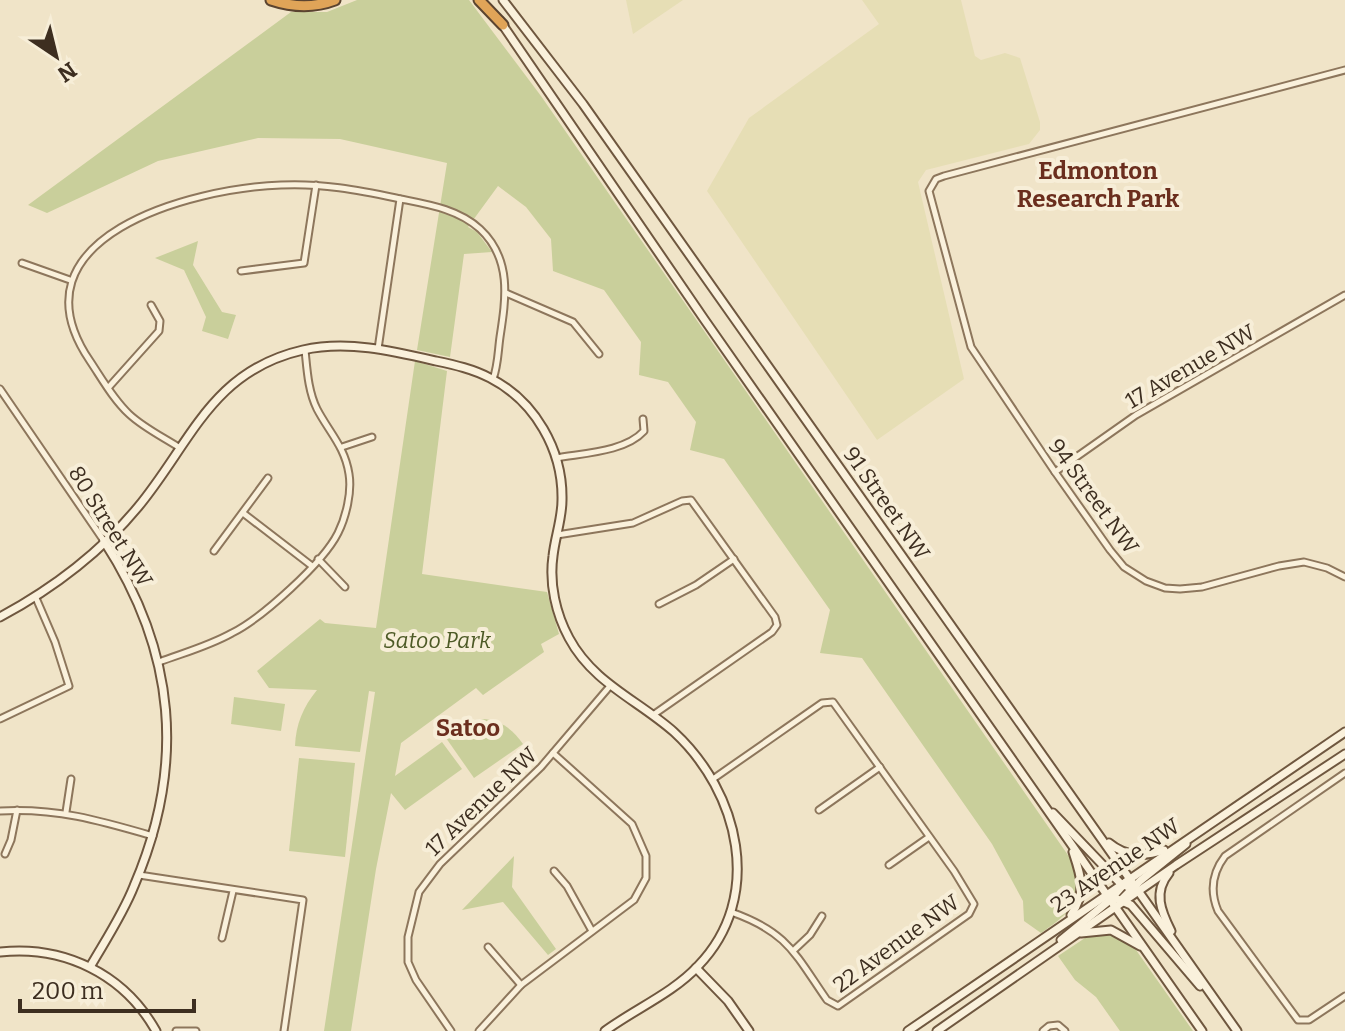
<svg xmlns="http://www.w3.org/2000/svg" width="1345" height="1031" viewBox="0 0 1345 1031" font-family="Bitter,serif">
  <rect width="100%" height="100%" fill="#f0e4c8"/>
  <g fill="#e6deb5">
    <path d="M626,0H683L633,34Z"/>
    <path d="M862,0H961L975,56L981,60L1005,53L1020,58L1040,122V130L1029,144L926,170L918,182L964,379L877,440L707,191L749,118L879,24Z"/>
  </g>
  <g fill="#c9cf9b">
    <path d="M357,0H469L541,96L1070,858C1088,897 1073,911 1041,933L1024,921L1023,901L992,844L862,658L820,653L830,610L724,459L690,450L696,422L668,382L639,375L641,342L604,290L553,271L551,239L526,207L498,186L468,227L477,232L492,252L464,254L450,357L417,350L447,163L340,139L258,138L158,161L47,213L28,205L291,12H327Z"/>
    <path d="M198,241L193,265L222,312L236,315L228,339L202,331L206,317L184,270L155,258Z"/>
    <path d="M415,361L447,371L422,574L547,592L559,634L541,644L544,652L483,695L476,688L401,743L395,776L442,742L462,769L405,810L391,793L376,869L351,1031H324L375,692L369,691L360,752L295,746C296,724 303,707 317,690L269,688L257,671L320,619L325,623L376,628Z"/>
    <path d="M234,697L285,704L281,731L231,724Z"/>
    <path d="M482,719C501,720 512,729 523,744L474,778L446,738L469,721Z"/>
    <path d="M299,758L355,763L345,857L289,851Z"/>
    <path d="M514,856L512,887L556,949L548,955L503,902L462,910Z"/>
    <path d="M1107,933L1128,942L1136,950L1193,1031H1120L1096,997L1075,980L1058,956L1085,938Z"/>
  </g>
  <g fill="none" stroke-linecap="round" stroke-linejoin="round">
    <g stroke="#8d765c" stroke-width="9">
      <g id="street">
        <path d="M1345,70L944,176L936,179L929,191L971,347L1055,472L1110,550L1124,567L1146,581L1165,588L1180,589L1202,587L1279,566L1304,562L1327,568L1345,577"/>
        <path d="M22,263L70,280"/>
        <path d="M241,271L304,263L316,185"/>
        <path d="M506,293L573,322L599,354"/>
        <path d="M378,349L400,199"/>
        <path d="M108,388L159,331L160,321L151,305"/>
        <path d="M0,389L104,541"/>
        <path d="M342,447L372,437"/>
        <path d="M180,448C163,437 144,428 129,414C113,399 102,379 90,361C6,237 192,188 281,185C321,183 358,190 396,198C425,204 457,208 480,229C512,259 506,298 500,337C498,351 498,366 493,379"/>
        <path d="M556,458C583,453 625,452 644,431L643,419"/>
        <path d="M1055,472L1136,415L1345,295"/>
        <path d="M243,513L312,566"/>
        <path d="M557,535L633,523L682,501L691,500L775,617L777,625L772,632L653,715"/>
        <path d="M214,551L268,478"/>
        <path d="M318,559L345,587"/>
        <path d="M659,604L696,585L734,559"/>
        <path d="M159,662C183,653 209,646 232,633C262,618 323,563 338,533C346,517 352,492 349,474C345,447 329,432 317,409C308,391 307,369 305,350"/>
        <path d="M0,719L69,686L55,642L36,598"/>
        <path d="M1345,773L1225,856C1212,873 1210,892 1218,911L1298,1020H1309L1345,996"/>
        <path d="M713,779L822,703L833,702L954,871L974,904L969,914L838,1006L827,1000C795,954 788,932 731,912"/>
        <path d="M819,810L880,767"/>
        <path d="M0,811C57,808 98,820 153,836"/>
        <path d="M66,812L71,779"/>
        <path d="M5,854L11,840L17,810"/>
        <path d="M889,865L929,837"/>
        <path d="M554,871L567,886L592,931"/>
        <path d="M139,875L303,900L284,1031"/>
        <path d="M222,938L233,891"/>
        <path d="M488,947L521,985"/>
        <path d="M793,951L810,935L822,916"/>
        <path d="M176,1031H196"/>
        <path d="M451,1031L416,980L408,962V937L419,892L440,864L541,767L610,686"/>
        <path d="M479,1031L521,985L634,900L646,878V856L632,824L553,753"/>
        <path d="M1043,1031L1049,1026L1058,1025L1065,1031"/>
      </g>
    </g>
    <g stroke="#6f573f" stroke-width="11">
      <g id="secondary">
        <path d="M503,0L583,104L1237,1031"/>
        <path d="M500,21L704,319L1202,1031"/>
        <path d="M0,617C52,589 100,553 138,507C191,443 211,371 303,350C347,340 393,351 436,361C455,365 473,369 490,378C535,401 563,450 562,500C562,519 555,537 553,556C549,584 556,614 569,638C593,683 638,700 674,732C739,792 765,897 698,966C673,993 635,1009 605,1031"/>
        <path d="M1053,813L1120,883L1139,892"/>
        <path d="M1109,843C1126,857 1144,857 1164,850"/>
        <path d="M1169,873C1153,892 1161,911 1171,931"/>
        <path d="M1106,894L1131,905L1200,986"/>
        <path d="M1120,901L1140,881L1186,844"/>
        <path d="M1071,915C1087,892 1081,876 1073,852"/>
        <path d="M1081,933L1111,930L1140,946"/>
        <path d="M1061,940L1110,900L1126,882"/>
        <path d="M0,952C64,945 124,974 156,1031"/>
        <path d="M90,967C105,941 123,914 134,886C186,765 176,652 104,541"/>
        <path d="M696,968L728,1001L749,1031"/>
        <path d="M908,1031L1345,732"/>
        <path d="M937,1031L1176,865L1345,754"/>
      </g>
    </g>
    <g stroke="#5b4430" stroke-width="13">
      <g id="highway">
        <path d="M271,0C292,7 314,8 335,0"/>
        <path d="M479,0L503,25"/>
      </g>
    </g>
    <use href="#street" stroke="#faf1dc" stroke-width="5"/>
    <use href="#secondary" stroke="#faf1dc" stroke-width="7"/>
    <use href="#highway" stroke="#e0a458" stroke-width="9"/>
  </g>
  <g text-anchor="middle" stroke-width="8" stroke-linejoin="round" paint-order="stroke">
    <g font-size="22" fill="#3d2e20" stroke="#f7eed8">
      <text transform="translate(1190 366) rotate(-30)" y="8">17 Avenue NW</text>
      <text transform="translate(1094 496) rotate(54)" y="8">94 Street NW</text>
      <text transform="translate(887 503) rotate(55)" y="8">91 Street NW</text>
      <text transform="translate(111 526) rotate(58)" y="8">80 Street NW</text>
      <text transform="translate(481 801) rotate(-44)" y="8">17 Avenue NW</text>
      <text transform="translate(1115 865) rotate(-34)" y="8">23 Avenue NW</text>
      <text transform="translate(896 943) rotate(-36)" y="8">22 Avenue NW</text>
    </g>
    <g font-size="22" font-style="italic" fill="#4d5a26" stroke="#f7eed8">
      <text x="437" y="648">Satoo Park</text>
    </g>
    <g font-size="24" font-weight="bold" fill="#6b2e1e" stroke="#f7eed8">
      <text x="1098" y="179">Edmonton<tspan x="1098" dy="28">Research Park</tspan></text>
      <text x="468" y="736">Satoo</text>
    </g>
  </g>
  <g transform="translate(56 56) rotate(145)" stroke="#f7eed8" stroke-width="6" paint-order="stroke">
  <path d="M0-6L14 30L0 20L-14 30Z" fill="#3d2e20"/>
  <text y="-12" font-size="22" font-weight="bold" text-anchor="middle" fill="#3d2e20">N</text>
  </g>
  <path d="M20 999v12h174v-12" fill="none" stroke="#3d2e20" stroke-width="4"/>
  <text x="32" y="999" font-size="24" fill="#3d2e20" stroke="#f7eed8" stroke-width="6" paint-order="stroke">200 m</text>
</svg>
